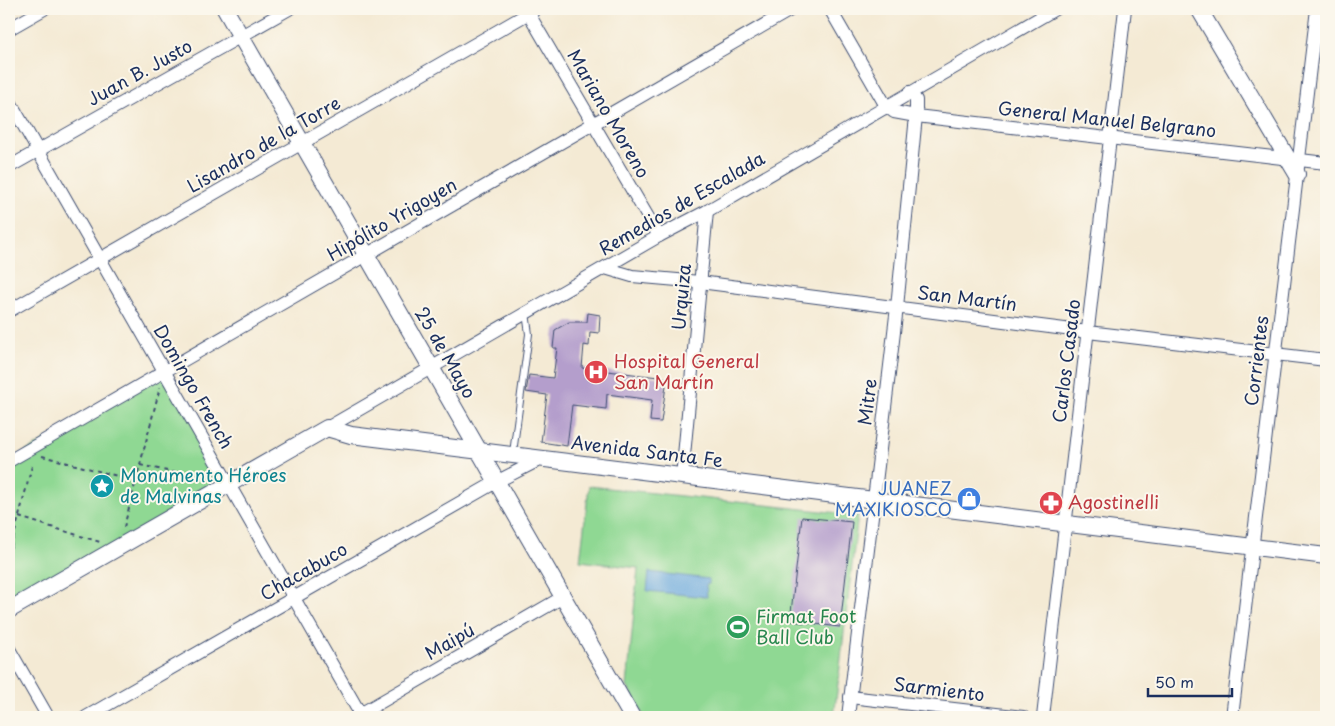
<svg xmlns="http://www.w3.org/2000/svg" width="1335" height="726" viewBox="0 0 1335 726" font-family="'Playpen Sans',sans-serif">
  <rect width="100%" height="100%" fill="#fbf7ec"/>
  <filter id="ink" filterUnits="userSpaceOnUse"><feTurbulence type="fractalNoise" baseFrequency=".02" numOctaves="2"/><feDisplacementMap in="SourceGraphic" scale="10" xChannelSelector="R" yChannelSelector="G"/><feConvolveMatrix kernelMatrix="1 2 1 2 8 2 1 2 1" color-interpolation-filters="sRGB"/></filter>
  <filter id="wash" filterUnits="userSpaceOnUse"><feTurbulence type="fractalNoise" baseFrequency=".0096" numOctaves="4" result="noise"/><feDisplacementMap in="SourceGraphic" scale="20" xChannelSelector="R" yChannelSelector="G"/><feGaussianBlur stdDeviation="1.12" result="paint"/><feColorMatrix in="noise" values="0 0 0 0 0 0 0 0 0 0 0 0 0 0 0 0 0 1.4 0 .05"/><feComposite in="paint" operator="in"/></filter>
  <g filter="url(#wash)">
    <rect width="100%" height="100%" fill="#f4ead4"/>
    <g fill="#8fd893" stroke="#558478">
      <path d="M164,372L228,484L9,610V461Z"/>
      <path d="M589,486L858,515L834,717H644L627,686L638,568L580,561Z"/>
    </g>
    <path fill="#6aa9dd" stroke="#426c9e" d="M649,572L709,579V584L706,585L707,597L647,591Z"/>
    <g id="blocks">
      <g fill="#b49ecc">
        <path d="M588,313L600,315L599,333L590,332L589,346L584,345L582,368L667,378L661,422L650,421L652,400L607,394L606,409L572,405L567,446L541,442L547,395L526,392L529,375L553,378L557,348H553L555,330L569,322H587Z"/>
        <path d="M802,517L852,522L840,627L790,621Z"/>
      </g>
    </g>
  </g>
  <g filter="url(#ink)">
    <use href="#blocks" fill-opacity="0" stroke="#3c4b70" stroke-width="1"/>
    <g fill="none" stroke-linecap="round" stroke-linejoin="round">
      <g stroke="#3c4b70" stroke-width="8">
        <path id="service" d="M513,453L529,334L526,313"/>
      </g>
      <g stroke="#3c4b70" stroke-width="14">
        <g id="minor">
          <path d="M526,9L659,236"/>
          <path d="M830,9L886,106L894,112L916,116L1326,163"/>
          <path d="M9,29L44,9"/>
          <path d="M9,100L362,717"/>
          <path d="M9,167L289,9"/>
          <path d="M605,268L632,276L700,282L1088,332L1326,360"/>
          <path d="M9,311L536,9"/>
          <path d="M327,428L659,236L707,211L1055,9"/>
          <path d="M9,461L792,9"/>
          <path d="M682,477L707,211"/>
          <path d="M9,649L48,717"/>
          <path d="M850,697L1023,717"/>
          <path d="M86,717L496,482L541,459"/>
          <path d="M355,717L563,597"/>
          <path d="M848,717L897,307L916,116V100L910,92"/>
          <path d="M1043,717L1125,9"/>
          <path d="M1232,717L1317,9"/>
        </g>
      </g>
      <g stroke="#3c4b70" stroke-width="18">
        <g id="tertiary">
          <path d="M225,9L632,717"/>
          <path d="M1199,9L1297,174"/>
          <path d="M9,610L327,428L351,435L1326,556"/>
        </g>
      </g>
      <g stroke="#3c4b70" stroke-width="2" stroke-dasharray="4 4" stroke-linecap="butt">
        <path d="M42,456L136,481"/>
        <path d="M140,465L208,480"/>
        <path d="M19,517L100,542"/>
        <path d="M124,527L160,387"/>
        <path d="M9,534L14,535"/>
        <path d="M9,555L33,462"/>
      </g>
      <use href="#service" stroke="#fff" stroke-width="6"/>
      <use href="#minor" stroke="#fff" stroke-width="12"/>
      <use href="#tertiary" stroke="#fff" stroke-width="16"/>
    </g>
  </g>
  <defs>
    <g id="hospital-disc" transform="scale(1.25)"><circle r="9.5" fill="#e0444e" stroke="#fbf7ec"/><path d="M-5-5h3v3.5h4V-5h3V5h-3V1.5h-4V5h-3Z" fill="#fff"/></g>
    <g id="sight-disc" transform="scale(1.25)"><circle r="9.5" fill="#0f9aa8" stroke="#fbf7ec"/><path d="M0-6L1.8-2.2L6-1.7L2.9 1.2L3.7 5.4L0 3.3L-3.7 5.4L-2.9 1.2L-6-1.7L-1.8-2.2Z" fill="#fff"/></g>
    <g id="shop-disc" transform="scale(1.25)"><circle r="9.5" fill="#3f7fe0" stroke="#fbf7ec"/><path d="M-5-2.5h2.3a2.7 3.5 0 0 1 5.4 0H5L5.5 6h-11ZM-1.5-2.5h3a1.5 2.3 0 0 0-3 0Z" fill="#fff"/></g>
    <g id="pharmacy-disc" transform="scale(1.25)"><circle r="9.5" fill="#e0444e" stroke="#fbf7ec"/><path d="M-2-6h4v4h4v4h-4v4h-4v-4h-4v-4h4Z" fill="#fff"/></g>
    <g id="stadium-disc" transform="scale(1.25)"><circle r="9.5" fill="#2e9e5b" stroke="#fbf7ec"/><path d="M0-5a6.5 5 0 1 0 0 10a6.5 5 0 1 0 0-10ZM-3.5-1.8h7v3.6h-7Z" fill="#fff"/></g>
  </defs>
  <g fill-rule="evenodd">
    <use href="#hospital-disc" x="596" y="372"/>
    <use href="#sight-disc" x="102" y="486"/>
    <use href="#shop-disc" x="969" y="499"/>
    <use href="#pharmacy-disc" x="1051" y="503"/>
    <use href="#stadium-disc" x="738" y="627"/>
  </g>
  <g text-anchor="middle" stroke-width="4" stroke-linejoin="round" paint-order="stroke">
    <g font-size="18" fill="#1b2f5e" stroke="#fbf7ec">
      <text transform="translate(140 73) rotate(-29)" y="6">Juan B. Justo</text>
      <text transform="translate(608 114) rotate(60)" y="6">Mariano Moreno</text>
      <text transform="translate(1107 120) rotate(6)" y="6">General Manuel Belgrano</text>
      <text transform="translate(264 145) rotate(-30)" y="6">Lisandro de la Torre</text>
      <text transform="translate(682 204) rotate(-30)" y="6">Remedios de Escalada</text>
      <text transform="translate(392 220) rotate(-30)" y="6">Hipólito Yrigoyen</text>
      <text transform="translate(682 297) rotate(-85)" y="6">Urquiza</text>
      <text transform="translate(967 299) rotate(7)" y="6">San Martín</text>
      <text transform="translate(445 353) rotate(60)" y="6">25 de Mayo</text>
      <text transform="translate(1067 361) rotate(-83)" y="6">Carlos Casado</text>
      <text transform="translate(1257 361) rotate(-83)" y="6">Corrientes</text>
      <text transform="translate(193 387) rotate(60)" y="6">Domingo French</text>
      <text transform="translate(868 402) rotate(-83)" y="6">Mitre</text>
      <text transform="translate(647 452) rotate(7)" y="6">Avenida Santa Fe</text>
      <text transform="translate(304 572) rotate(-30)" y="6">Chacabuco</text>
      <text transform="translate(450 642) rotate(-30)" y="6">Maipú</text>
      <text transform="translate(939 690) rotate(7)" y="6">Sarmiento</text>
    </g>
    <g font-size="18" fill="#be3a42" stroke="#fbf7ec" text-anchor="start">
      <text x="614" y="368">Hospital General<tspan x="614" dy="21">San Martín</tspan></text>
      <text x="1068" y="509">Agostinelli</text>
    </g>
    <g font-size="18" fill="#0d838f" stroke="#fbf7ec" text-anchor="start">
      <text x="120" y="482">Monumento Héroes<tspan x="120" dy="21">de Malvinas</tspan></text>
    </g>
    <g font-size="18" fill="#366cbe" stroke="#fbf7ec" text-anchor="end">
      <text x="952" y="495">JUANEZ<tspan x="952" dy="21">MAXIKIOSCO</tspan></text>
    </g>
    <g font-size="18" fill="#27864d" stroke="#fbf7ec" text-anchor="start">
      <text x="756" y="623">Firmat Foot<tspan x="756" dy="21">Ball Club</tspan></text>
    </g>
  </g>
  <rect width="1335" height="726" fill="none" stroke="#fbf7ec" stroke-width="30"/>
  <path d="M1148 688v8h84v-8" fill="none" stroke="#1b2f5e" stroke-width="2.5"/>
  <text x="1155" y="688" font-size="15" fill="#1b2f5e" stroke="#fbf7ec" stroke-width="4" paint-order="stroke">50 m</text>
</svg>
